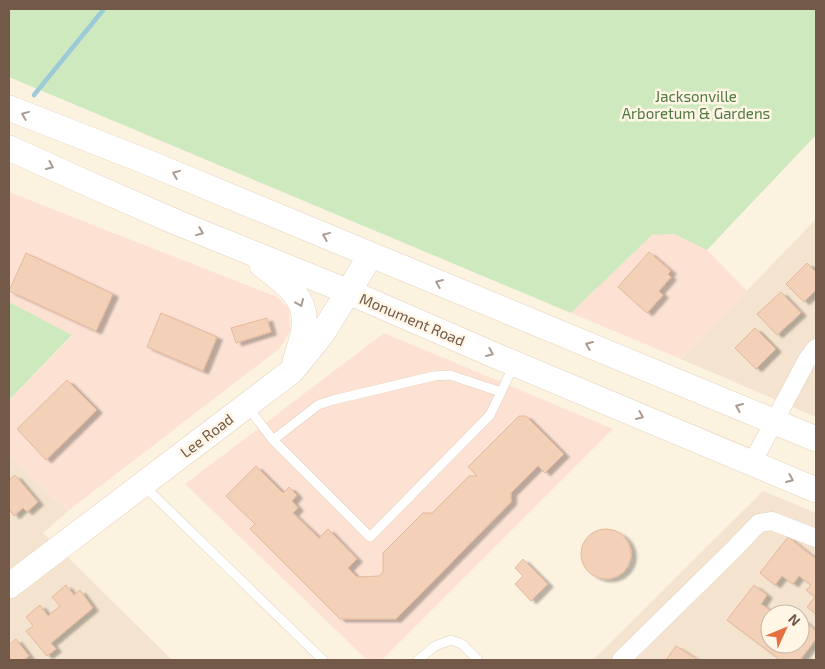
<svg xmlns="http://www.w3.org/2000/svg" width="825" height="669" viewBox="0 0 825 669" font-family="'Exo 2',sans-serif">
  <defs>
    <filter id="shadow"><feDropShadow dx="5.5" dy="3" stdDeviation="1" flood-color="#0004"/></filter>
  </defs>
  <rect width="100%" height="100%" fill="#fcf2e0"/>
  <g fill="#f4e4cf" fill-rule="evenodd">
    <path d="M816,219V417L681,359Z"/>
    <path d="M9,456L68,511L43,533L172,660H9Z"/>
    <path d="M763,491L816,513V660H593ZM770,614H800V644H770Z"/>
  </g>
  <g fill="#fde2d4">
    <path d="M9,192L277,297L289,309L290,331L280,348L68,511L9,456V400L72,336L9,302Z"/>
    <path d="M674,234L707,250L747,291L681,359L571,313L652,235Z"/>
    <path d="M384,333L613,429L382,660H367L185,484Z"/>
  </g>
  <g fill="#cfe9bf">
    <path d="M9,9H816V135L707,250L674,234L652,235L571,313L9,77Z"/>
    <path d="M9,302L72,335L9,400Z"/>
  </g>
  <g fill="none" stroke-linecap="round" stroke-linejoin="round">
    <path stroke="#9bcbd7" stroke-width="4.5" d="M34,95L104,9"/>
  </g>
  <g fill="#f2d1b8" stroke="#e4b898" filter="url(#shadow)">
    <path d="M649,252L671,271L668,274L671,277L659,291L663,295L647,313L618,287Z"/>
    <path d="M26,253L113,294L96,331L9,291Z"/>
    <path d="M807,263L816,272V293L815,291L804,302L786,284Z"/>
    <path d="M781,292L801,313L777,335L757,314Z"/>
    <path d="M161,313L217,337L203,371L147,347Z"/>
    <path d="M267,318L271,332L236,343L231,328Z"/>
    <path d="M755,328L776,349L756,369L735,348Z"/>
    <path d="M67,380L97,410L46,460L17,429Z"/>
    <path d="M519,416H526L564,454L545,473L538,466L511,493V502L396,619H340L250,529L255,524L226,496L256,466L283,493L289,487L297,495L292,501L298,508L293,513L319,538L328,529L357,559L348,568L357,577L379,576L383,572V553L423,513H432L469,476H477L468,467Z"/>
    <path d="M15,475L38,502L27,512L23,508L14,516L9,509V480Z"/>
    <circle cx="606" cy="554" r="25"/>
    <path d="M788,537L816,559V614L807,607L815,597L806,590L811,585L799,576L793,584L782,576L775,585L760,573Z"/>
    <path d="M523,559L548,584L531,601L515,584L523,576L515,568Z"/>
    <path d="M66,585L74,595L80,590L93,608L51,643L56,649L47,656L26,631L33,626L26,617L40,605L48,616L60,606L52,597Z"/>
    <path d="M754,585L767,595L761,604L773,612L770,614L767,620L770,622V644H800V621L802,619L816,631V639L800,660H780L727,620Z"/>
    <path d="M16,639L29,656L24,660H9V642L10,644Z"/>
    <path d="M676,646L698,660H666Z"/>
  </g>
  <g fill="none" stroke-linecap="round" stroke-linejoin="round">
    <g stroke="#e0cfbc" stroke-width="10">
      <g id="lane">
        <path d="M247,406L273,440L370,537L490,415L514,365"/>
        <path d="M273,440L318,405L333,400L434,376L450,375L501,392"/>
        <path d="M144,486L323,660"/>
        <path d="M418,660L435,646L451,640L462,644L478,660"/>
      </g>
    </g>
    <g stroke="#e0cfbc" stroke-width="19">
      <g id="street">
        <path d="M752,463L807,360L816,348"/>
        <path d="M621,660L732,551L759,523L772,521L816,538"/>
      </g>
    </g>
    <g stroke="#e5d0ba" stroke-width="26">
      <g id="secondary">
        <path d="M9,108L147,162L816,439"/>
        <path d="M9,148L91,185L178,223L349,292L494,355L816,490"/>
        <path d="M262,265C283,281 308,297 304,327C303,339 298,351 295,362"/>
        <path d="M9,586L292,371L322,334L371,255"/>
      </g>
    </g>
    <use href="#lane" stroke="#fff" stroke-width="9"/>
    <use href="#street" stroke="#fff" stroke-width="18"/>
    <use href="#secondary" stroke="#fff" stroke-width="25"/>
  </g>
  <defs><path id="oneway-chevron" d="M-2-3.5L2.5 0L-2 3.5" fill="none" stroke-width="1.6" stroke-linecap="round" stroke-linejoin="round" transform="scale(1.25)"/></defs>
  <g stroke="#ab9b91">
    <use href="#oneway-chevron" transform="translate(25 115) rotate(-158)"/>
    <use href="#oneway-chevron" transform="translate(50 166) rotate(24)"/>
    <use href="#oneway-chevron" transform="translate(176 174) rotate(-158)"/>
    <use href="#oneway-chevron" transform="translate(200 232) rotate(22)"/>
    <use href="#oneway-chevron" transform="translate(326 236) rotate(-158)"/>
    <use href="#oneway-chevron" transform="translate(439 283) rotate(-157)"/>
    <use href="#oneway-chevron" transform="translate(300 303) rotate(67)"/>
    <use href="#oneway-chevron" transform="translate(589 345) rotate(-157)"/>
    <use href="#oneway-chevron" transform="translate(490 353) rotate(23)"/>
    <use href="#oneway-chevron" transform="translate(739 407) rotate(-157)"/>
    <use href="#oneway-chevron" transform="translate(640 416) rotate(23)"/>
    <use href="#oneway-chevron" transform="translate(790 479) rotate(23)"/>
  </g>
  <g text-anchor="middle" stroke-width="5" stroke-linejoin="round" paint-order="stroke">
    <g font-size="15" fill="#4e7940" stroke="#fff6e6">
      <text x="696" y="102">Jacksonville<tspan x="696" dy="17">Arboretum &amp; Gardens</tspan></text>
    </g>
    <g font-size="15" fill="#735948" stroke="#fff6e6">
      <text transform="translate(412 320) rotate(23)" y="5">Monument Road</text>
      <text transform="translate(207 436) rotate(-37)" y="5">Lee Road</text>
    </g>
  </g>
  <rect width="825" height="669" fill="none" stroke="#735948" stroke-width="20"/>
  <g transform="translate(785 629) rotate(46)"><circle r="24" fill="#fff6e6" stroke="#c7b7a7"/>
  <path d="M0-4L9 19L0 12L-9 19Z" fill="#e76f44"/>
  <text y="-8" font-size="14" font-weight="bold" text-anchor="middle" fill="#735948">N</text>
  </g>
</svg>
